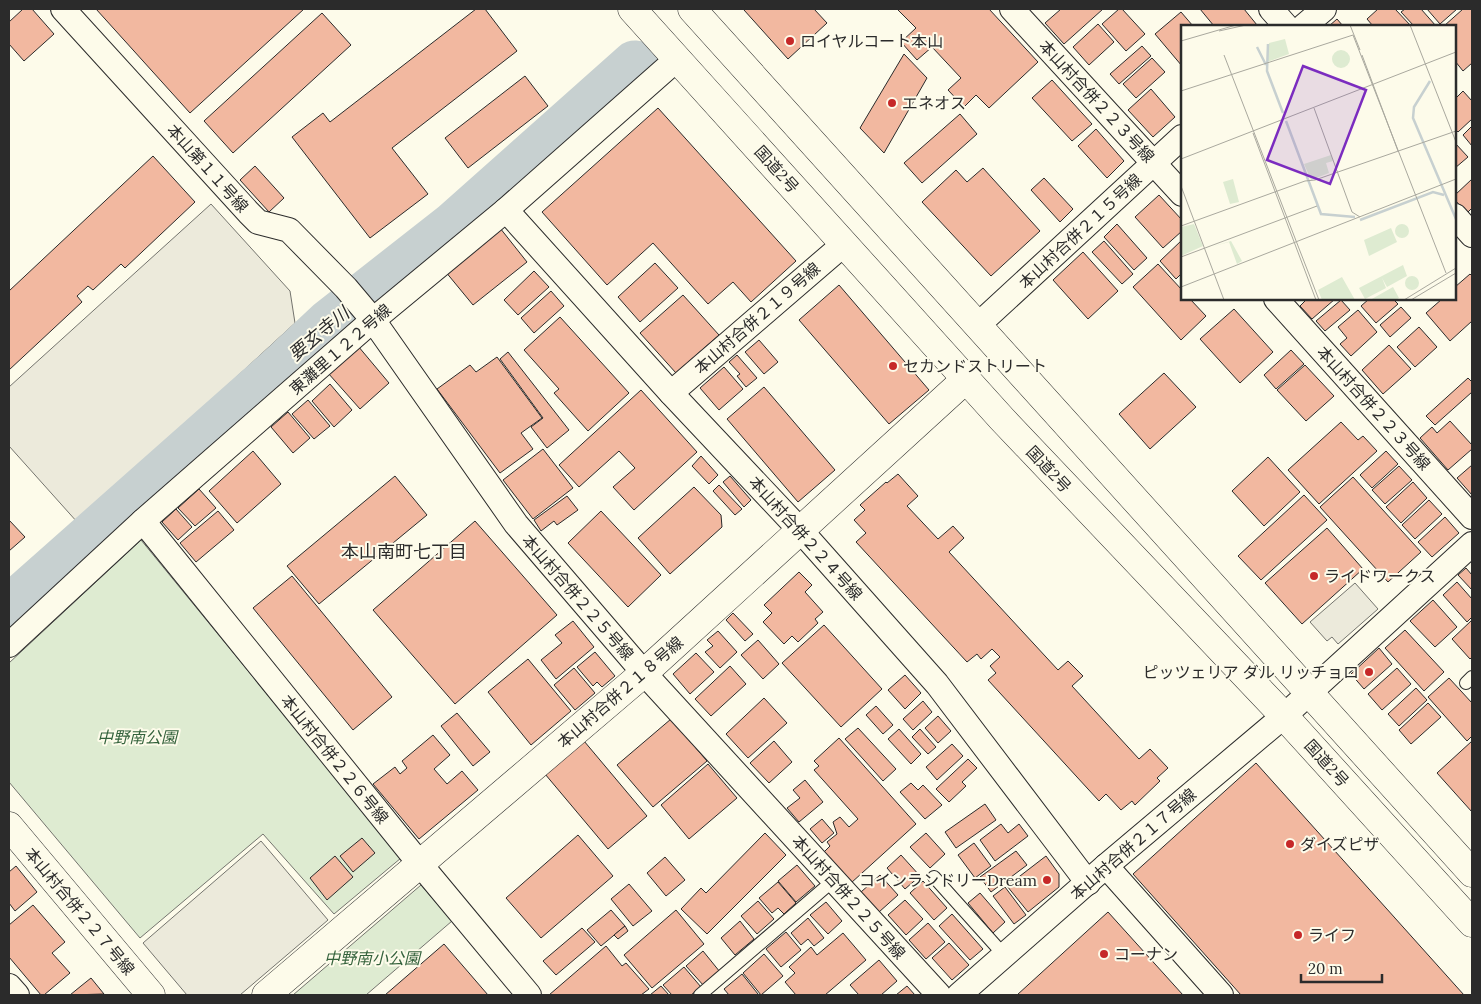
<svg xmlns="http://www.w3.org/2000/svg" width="1481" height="1004" viewBox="0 0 1481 1004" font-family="Lora,'Noto Sans JP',serif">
  <rect width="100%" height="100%" fill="#fdfbea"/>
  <g fill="#deebd1" stroke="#74746e">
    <path d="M141,540L401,858L334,914L263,834L140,938L9,782V663Z"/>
    <path d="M421,885L452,921L366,995H293Z"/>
  </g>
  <g fill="#eceadb" stroke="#74746e">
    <path d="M211,204L290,291L295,323L78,523L9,446V387Z"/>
    <path d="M1355,583L1378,609L1338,644L1332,637L1327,641L1310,622Z"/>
    <path d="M261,841L328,920L240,995H187L143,943Z"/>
  </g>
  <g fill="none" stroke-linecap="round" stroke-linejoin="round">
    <path stroke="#c7d0d0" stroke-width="49" d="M9,610L281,369L329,324L454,226L635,65"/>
  </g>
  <g fill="#f2b8a0" stroke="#2b2b2b">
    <path d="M23,9H32L54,34L24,61L9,44V22Z"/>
    <path d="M96,9H304L190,113Z"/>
    <path d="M476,9H485L517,51L392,148L428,194L370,238L292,137L323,113L330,122Z"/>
    <path d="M746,9H814L827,23L788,59L744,10Z"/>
    <path d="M897,9H989L1038,62L989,108L976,95L964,107L948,90L961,78L932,47L917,60L901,42L916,28Z"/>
    <path d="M1061,9H1103L1064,44L1045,23Z"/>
    <path d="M1119,9H1122L1145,34L1126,51L1102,24Z"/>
    <path d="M1200,9H1244L1257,25L1255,26H1214Z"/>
    <path d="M1378,9H1395L1411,26H1373L1367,19Z"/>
    <path d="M1405,9H1421L1436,26H1414L1401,12Z"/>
    <path d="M1427,9H1457L1440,24Z"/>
    <path d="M1463,9H1472V63L1463,71L1455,61V26H1444Z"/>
    <path d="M1181,12L1193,26H1182V66L1155,34Z"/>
    <path d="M322,13L351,45L233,153L204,121Z"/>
    <path d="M1337,19L1343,26H1329Z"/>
    <path d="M1098,24L1114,42L1089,65L1073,47Z"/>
    <path d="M1142,46L1151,56L1119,84L1110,74Z"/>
    <path d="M904,54L927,78L884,153L860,128Z"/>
    <path d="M1152,58L1165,72L1136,98L1123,84Z"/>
    <path d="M525,76L548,106L468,168L445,138Z"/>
    <path d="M1052,80L1092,124L1072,141L1032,98Z"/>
    <path d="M1151,89L1175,117L1153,137L1128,110Z"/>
    <path d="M1463,91L1472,101V119L1458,132L1455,129V99Z"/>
    <path d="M658,108L796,261L751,302L733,282L708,304L653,243L607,285L542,212Z"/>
    <path d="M960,114L977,134L922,183L904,163Z"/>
    <path d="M1472,126V146L1463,135Z"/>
    <path d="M1096,129L1124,161L1107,178L1078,146Z"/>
    <path d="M1455,143L1468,157L1455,168Z"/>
    <path d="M153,156L195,202L125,268L121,264L93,290L88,286L77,296L82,302L9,370V291Z"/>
    <path d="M255,166L284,198L269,212L240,180Z"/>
    <path d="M983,168L1040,231L991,276L922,202L956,170L967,182Z"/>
    <path d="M1044,178L1073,209L1060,222L1031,190Z"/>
    <path d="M1472,179V208L1467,213L1455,200V195Z"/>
    <path d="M1159,195L1182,220V231L1163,248L1135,217Z"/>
    <path d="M1117,224L1147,258L1134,270L1104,237Z"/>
    <path d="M500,228L527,262L473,305L445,271Z"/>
    <path d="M1182,240V273L1176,279L1160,261Z"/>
    <path d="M1104,241L1133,274L1122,284L1092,252Z"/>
    <path d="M1083,252L1118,291L1088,319L1053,280Z"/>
    <path d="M655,263L678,288L640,322L618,297Z"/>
    <path d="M1158,264L1182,290V299H1190L1206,316L1181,340L1133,287Z"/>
    <path d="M534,271L549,287L518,315L504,300Z"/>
    <path d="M1470,274L1472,276V321L1450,341L1426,313L1442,299H1455V287Z"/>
    <path d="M839,285L929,390L889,424L799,320Z"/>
    <path d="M551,291L564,306L534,333L521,318Z"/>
    <path d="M683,295L719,335L676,373L640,333Z"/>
    <path d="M1307,299H1335L1312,319L1300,306Z"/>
    <path d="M1369,299H1393L1398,304L1376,323L1361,306Z"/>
    <path d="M1341,300L1350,310L1325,331L1316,321Z"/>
    <path d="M1401,307L1411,318L1390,337L1380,325Z"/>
    <path d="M1234,309L1273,352L1240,383L1200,339Z"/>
    <path d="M1358,310L1377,332L1351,356L1340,344L1347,338L1338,327Z"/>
    <path d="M560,317L629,393L588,431L554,393L559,389L524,350Z"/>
    <path d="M1419,327L1437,347L1415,367L1397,347Z"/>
    <path d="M759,340L778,362L764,374L745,352Z"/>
    <path d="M1389,345L1411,369L1383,394L1362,370Z"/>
    <path d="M358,346L389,383L360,409L328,373Z"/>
    <path d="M1291,350L1304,364L1276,389L1264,375Z"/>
    <path d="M508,352L569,430L547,448L531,427L543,418L500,359Z"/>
    <path d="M737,355L757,378L746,387L737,376L740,374L729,362Z"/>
    <path d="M497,357L542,418L521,433L533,449L500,473L437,389L470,365L476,372Z"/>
    <path d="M1305,365L1334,396L1306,421L1277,390Z"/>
    <path d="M724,367L743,389L719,410L700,388Z"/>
    <path d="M1164,373L1196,407L1150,449L1119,414Z"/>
    <path d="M1468,378L1472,382V392L1435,425L1426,416Z"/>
    <path d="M330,384L352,410L334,427L312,401Z"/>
    <path d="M764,387L835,470L798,502L727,419Z"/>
    <path d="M641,390L697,452L634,510L613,487L635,468L619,451L579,487L559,465Z"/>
    <path d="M308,400L330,426L314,439L292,414Z"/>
    <path d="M288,412L310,438L293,453L271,427Z"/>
    <path d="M1450,421L1472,445V449L1448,470L1420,438L1432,427L1437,433Z"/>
    <path d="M1341,422L1358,440L1363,436L1377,451L1319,504L1288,470Z"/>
    <path d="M543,449L573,488L533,519L503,480Z"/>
    <path d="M253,451L281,484L237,523L209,491Z"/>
    <path d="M1386,451L1398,464L1372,488L1360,475Z"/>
    <path d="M701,456L718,475L709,484L692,466Z"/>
    <path d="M1268,457L1300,492L1264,526L1232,491Z"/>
    <path d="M1472,465V495L1457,478Z"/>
    <path d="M1399,466L1412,480L1385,504L1372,490Z"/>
    <path d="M898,474L918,496L907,506L938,539L953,526L964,538L949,552L1058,670L1068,661L1083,676L1072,686L1139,759L1150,749L1168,768L1157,778L1160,781L1135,805L1132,801L1121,810L1106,794L1099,801L988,680L996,673L990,666L1000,657L992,649L981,659L977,654L967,662L856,542L866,533L854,520L865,510L860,505L886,482L887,483Z"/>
    <path d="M395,476L427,515L319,604L287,566Z"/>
    <path d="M730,476L751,500L744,507L723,482Z"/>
    <path d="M1353,477L1421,552L1388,582L1320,507Z"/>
    <path d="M1413,482L1427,498L1401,523L1386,507Z"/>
    <path d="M719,485L742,509L735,515L713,491Z"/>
    <path d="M694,487L721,515L722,527L670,574L638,538Z"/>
    <path d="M199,489L216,508L195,526L178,508Z"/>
    <path d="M1304,495L1327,520L1261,580L1238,556Z"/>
    <path d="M567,496L578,510L557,525L554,521L541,531L534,520Z"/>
    <path d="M1429,500L1442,514L1415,539L1402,525Z"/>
    <path d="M176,509L192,527L178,540L162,522Z"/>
    <path d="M218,511L234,530L196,562L180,543Z"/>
    <path d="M601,511L661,575L628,607L568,543Z"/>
    <path d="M1445,517L1459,533L1432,557L1418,542Z"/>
    <path d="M9,520L25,537L9,551Z"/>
    <path d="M475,521L557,615L455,704L373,610Z"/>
    <path d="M1327,528L1363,569L1302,624L1265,583Z"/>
    <path d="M1466,568L1472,575V590L1458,575Z"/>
    <path d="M799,572L812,585L805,592L823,612L815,619L818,623L798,642L792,636L784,644L763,622L772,613L764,605Z"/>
    <path d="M292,576L392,697L353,730L253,608Z"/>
    <path d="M1457,582L1472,599V617L1467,622L1443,595Z"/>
    <path d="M1433,600L1457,627L1435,647L1410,621Z"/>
    <path d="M733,613L753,634L745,641L726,620Z"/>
    <path d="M1472,620V657L1470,659L1452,639Z"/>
    <path d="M573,621L594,647L556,679L541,660L562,643L555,635Z"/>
    <path d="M824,625L882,689L841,727L782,663Z"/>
    <path d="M1405,630L1444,672L1424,691L1385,648Z"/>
    <path d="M718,631L737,652L720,668L705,652L713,646L707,640Z"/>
    <path d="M758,640L779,664L763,679L741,655Z"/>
    <path d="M1379,648L1392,664L1364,689L1351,674Z"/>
    <path d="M595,652L615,676L602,687L597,682L593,686L577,667Z"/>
    <path d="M696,653L714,672L690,694L673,674Z"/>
    <path d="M528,659L571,711L531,745L488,692Z"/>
    <path d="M730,666L746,684L711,716L695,699Z"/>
    <path d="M574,668L595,693L575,710L554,685Z"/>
    <path d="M1397,668L1411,684L1382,710L1368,694Z"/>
    <path d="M905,675L921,693L905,709L888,690Z"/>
    <path d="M1449,678L1472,703V736L1467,741L1428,697Z"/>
    <path d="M1416,688L1427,700L1399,726L1388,714Z"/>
    <path d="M764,698L787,723L748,758L726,734Z"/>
    <path d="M923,701L932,712L913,730L903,719Z"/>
    <path d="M1428,703L1441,717L1411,744L1399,730Z"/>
    <path d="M876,706L893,725L883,734L866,715Z"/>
    <path d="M457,713L490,752L473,766L441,726Z"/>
    <path d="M938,716L951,731L938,743L925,728Z"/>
    <path d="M671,719L707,761L653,807L617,765Z"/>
    <path d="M858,728L896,769L883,781L845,739Z"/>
    <path d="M899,729L921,754L911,764L888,739Z"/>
    <path d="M920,729L936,747L928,754L912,737Z"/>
    <path d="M433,735L450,755L434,769L447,784L462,771L478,790L419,839L373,784L395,767L400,774L407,768L402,761Z"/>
    <path d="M839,738L916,824L851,883L824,852L830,846L827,842L837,834L833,822L840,817L849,827L858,819L814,770L819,766L814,761Z"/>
    <path d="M584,741L647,816L608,849L545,774Z"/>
    <path d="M774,741L792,762L769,783L750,763Z"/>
    <path d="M1472,741V812L1437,773Z"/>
    <path d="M952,744L963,756L937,780L926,767Z"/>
    <path d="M968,759L977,768L962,782L966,786L949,802L936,789Z"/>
    <path d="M1256,763L1464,995H1241L1133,874Z"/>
    <path d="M708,764L737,798L689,839L661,805Z"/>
    <path d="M805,780L823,802L799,822L787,808L800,798L793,790Z"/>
    <path d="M911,783L918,790L923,785L942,805L925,819L900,792Z"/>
    <path d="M985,804L996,820L956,848L945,832Z"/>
    <path d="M822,819L834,833L822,843L810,829Z"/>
    <path d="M1001,824L1008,833L1019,824L1028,836L995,861L980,840Z"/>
    <path d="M765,833L786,855L707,934L681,909L701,888L706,893Z"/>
    <path d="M926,833L945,854L930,868L910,847Z"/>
    <path d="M578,835L613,876L541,938L506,898Z"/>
    <path d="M362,838L375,853L353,872L340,856Z"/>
    <path d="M974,843L991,866L975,878L958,855Z"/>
    <path d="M1016,851L1027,865L991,892L980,877Z"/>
    <path d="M901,855L920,876L905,889L887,868Z"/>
    <path d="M335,856L353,877L327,900L310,878Z"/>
    <path d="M1046,856L1059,874V887L1028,912L1007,886Z"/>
    <path d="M665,857L685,880L666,896L647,873Z"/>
    <path d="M797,865L815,886L796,902L778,881Z"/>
    <path d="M16,866L37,892L15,911L9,903V872Z"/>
    <path d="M880,875L898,895L879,912L861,892Z"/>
    <path d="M923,881L947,908L934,920L910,893Z"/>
    <path d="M778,882L796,903L784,914L778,908L772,913L759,898Z"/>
    <path d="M629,884L652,911L633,926L611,899Z"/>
    <path d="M1005,887L1026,915L1014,924L993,896Z"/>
    <path d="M980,893L1005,922L993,933L968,903Z"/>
    <path d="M905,900L923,919L906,935L888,915Z"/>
    <path d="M758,901L774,919L757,934L741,916Z"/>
    <path d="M826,902L842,921L828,934L810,915Z"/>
    <path d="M33,905L65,942L52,953L70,973L44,995H41L9,957V925Z"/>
    <path d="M611,910L625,926L601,946L587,930Z"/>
    <path d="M676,910L704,944L652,988L624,955Z"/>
    <path d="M1108,912L1183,995H1017Z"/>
    <path d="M952,914L983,949L970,960L939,926Z"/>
    <path d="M808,918L824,938L814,946L808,939L801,945L791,933Z"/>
    <path d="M740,921L754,939L735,955L721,938Z"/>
    <path d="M928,923L945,942L926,959L909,940Z"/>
    <path d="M625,926L628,931L618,939L614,935Z"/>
    <path d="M582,928L595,942L556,975L543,961Z"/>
    <path d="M786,932L801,950L781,967L766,949Z"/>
    <path d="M843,933L866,960L825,995H796L785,982L795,973L789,967L811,947L817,955Z"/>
    <path d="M949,943L969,965L952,980L932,958Z"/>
    <path d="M444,944L488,995H385Z"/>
    <path d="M606,946L622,966L626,963L649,989L641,995H549Z"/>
    <path d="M703,951L720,972L704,986L686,966Z"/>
    <path d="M764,954L783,976L761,995L743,973Z"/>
    <path d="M879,960L897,981L881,995H859L850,985Z"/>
    <path d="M684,967L701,987L691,995H672L663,985Z"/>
    <path d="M742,974L758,994L757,995H729L724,989Z"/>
    <path d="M91,978L104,994L70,995L81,986Z"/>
    <path d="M661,986L669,995H650Z"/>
    <path d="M907,986L915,995H896Z"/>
  </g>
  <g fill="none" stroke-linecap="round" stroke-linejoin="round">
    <g stroke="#2b2b2b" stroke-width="14">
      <g id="service">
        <path d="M1466,683L1472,677"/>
        <path d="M934,877L1004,955"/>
        <path d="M700,995L834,880"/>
      </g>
    </g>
    <g stroke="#2b2b2b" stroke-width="26">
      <g id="minor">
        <path d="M63,9L249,213L258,222L289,230L346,288L373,320L516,524L644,673L939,995"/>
        <path d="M1012,9L1182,194"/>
        <path d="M1271,9L1286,26"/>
        <path d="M1304,26L1324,9"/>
        <path d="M506,210L671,393L801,531L937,684L1088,883"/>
        <path d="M1455,216L1472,235"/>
        <path d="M1276,299L1472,517"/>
        <path d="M978,325L1182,137"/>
        <path d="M671,393L844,244"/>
        <path d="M143,521L420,864L529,995"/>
        <path d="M9,645L143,521L373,320L506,210L677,59"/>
        <path d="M1106,866L1221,995"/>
        <path d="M9,986L17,995"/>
        <path d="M959,995L1106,866L1284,716L1472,544"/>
      </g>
    </g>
    <g stroke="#2b2b2b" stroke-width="29">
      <g id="tertiary">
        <path d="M9,826L151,995"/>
        <path d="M266,995L644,673L966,379"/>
      </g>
    </g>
    <g stroke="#2b2b2b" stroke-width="29">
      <g id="trunk">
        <path d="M632,9L1002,419L1284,716L1472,923"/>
        <path d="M692,9L1472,873"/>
      </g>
    </g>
    <use href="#service" stroke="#fdfbea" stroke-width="12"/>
    <use href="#minor" stroke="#fdfbea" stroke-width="24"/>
    <use href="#tertiary" stroke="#fdfbea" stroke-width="28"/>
    <use href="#trunk" stroke="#fdfbea" stroke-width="28"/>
  </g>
  <g fill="#c62828" stroke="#fdfbea" stroke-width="2">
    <circle cx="790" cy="41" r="5"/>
    <circle cx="892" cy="103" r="5"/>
    <circle cx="893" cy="366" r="5"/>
    <circle cx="1314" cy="576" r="5"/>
    <circle cx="1369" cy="672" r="5"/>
    <circle cx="1290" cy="844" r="5"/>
    <circle cx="1047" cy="880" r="5"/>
    <circle cx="1298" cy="935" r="5"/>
    <circle cx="1104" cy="954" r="5"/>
  </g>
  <g text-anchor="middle" stroke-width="4" stroke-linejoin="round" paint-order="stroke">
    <g font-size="16" fill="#2b2b2b" stroke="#fdfbea" text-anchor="start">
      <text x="800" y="47">ロイヤルコート本山</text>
      <text x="902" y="109">エネオス</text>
      <text x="903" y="372">セカンドストリート</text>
      <text x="1324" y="582">ライドワークス</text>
      <text x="1359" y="678" text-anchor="end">ピッツェリア ダル リッチョロ</text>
      <text x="1300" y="850">ダイズピザ</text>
      <text x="1037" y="886" text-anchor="end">コインランドリーDream</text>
      <text x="1308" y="941">ライフ</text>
      <text x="1114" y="960">コーナン</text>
    </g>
    <g font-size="16" fill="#2b2b2b" stroke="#fdfbea">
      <text transform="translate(1097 101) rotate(47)" y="6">本山村合併２２３号線</text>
      <text transform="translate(208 168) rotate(48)" y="6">本山第１１号線</text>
      <text transform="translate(777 169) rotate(48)" y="6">国道2号</text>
      <text transform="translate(1080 231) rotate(-43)" y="6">本山村合併２１５号線</text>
      <text transform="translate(757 318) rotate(-41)" y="6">本山村合併２１９号線</text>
      <text transform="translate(340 349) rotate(-41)" y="6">東灘里１２２号線</text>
      <text transform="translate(1374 408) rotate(48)" y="6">本山村合併２２３号線</text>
      <text transform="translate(1049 469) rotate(47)" y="6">国道2号</text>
      <text transform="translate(806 538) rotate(48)" y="6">本山村合併２２４号線</text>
      <text transform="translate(578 597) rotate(49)" y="6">本山村合併２２５号線</text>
      <text transform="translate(620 692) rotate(-41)" y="6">本山村合併２１８号線</text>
      <text transform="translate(335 759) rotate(51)" y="6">本山村合併２２６号線</text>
      <text transform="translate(1327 763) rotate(48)" y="6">国道2号</text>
      <text transform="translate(1133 844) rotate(-41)" y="6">本山村合併２１７号線</text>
      <text transform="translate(849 897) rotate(48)" y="6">本山村合併２２５号線</text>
      <text transform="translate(80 911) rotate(50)" y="6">本山村合併２２７号線</text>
    </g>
    <g font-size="16" font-style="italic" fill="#34623c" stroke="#fdfbea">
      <text x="137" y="743">中野南公園</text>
      <text x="372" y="964">中野南小公園</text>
    </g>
    <g font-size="18" font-style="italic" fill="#2b2b2b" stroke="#fdfbea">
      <text transform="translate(319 334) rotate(-40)" y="6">要玄寺川</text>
    </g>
    <g font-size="18" fill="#2b2b2b" stroke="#fdfbea">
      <text x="404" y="558">本山南町七丁目</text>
    </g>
  </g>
  <g transform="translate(1181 25)">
    <rect width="275" height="275" fill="#fdfbea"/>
    <path d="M104,14L108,29L86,37L88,18ZM151 34a9 9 0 1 1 18 0a9 9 0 1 1-18 0ZM150,130L152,136L145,138L148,148L130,155L123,139ZM52,154L58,177L49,179L42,157ZM13,199L22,221L0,231V202ZM214 206a7 7 0 1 1 14 0a7 7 0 1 1-14 0ZM210,203L216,217L188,231L183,215ZM50,216L61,236L56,239L48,217L30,222ZM222,240L226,251L206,262L201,253L205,263L184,274L178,263ZM224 258a7 7 0 1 1 14 0a7 7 0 1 1-14 0ZM161,252L174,275H141L137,265ZM212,262L218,273L215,275H189Z" fill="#deebd1"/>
    <path fill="none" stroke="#c7d0d0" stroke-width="2.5" d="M87,19L86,46L102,88M76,22L85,40M249,56L233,82L232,93L275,194M105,96L140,189L174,192M179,195L252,167L263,170"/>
    <path fill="none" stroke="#a9a89e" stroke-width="1" d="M169,0L179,25M229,0L275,117M38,6L65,0M172,10L265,248M0,16L55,0M43,30L138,275M181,30L217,126M0,66L172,10M133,83L171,187L179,192M72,108L135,275M0,134L275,27M0,161L43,275M0,201L124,156L134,155L275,106M0,232L136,181M0,262L275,154M223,275L275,243M230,275L275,248"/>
    <path fill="#7b2cbf" fill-opacity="0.15" stroke="#7b2cbf" stroke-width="2.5" d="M122,41L185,65L149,159L86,135Z"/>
    <rect width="275" height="275" fill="none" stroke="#2b2b2b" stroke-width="2.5"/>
  </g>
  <rect width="1481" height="1004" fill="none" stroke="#2b2b2b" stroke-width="20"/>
  <path d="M1301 974v8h81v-8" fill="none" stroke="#2b2b2b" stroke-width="2.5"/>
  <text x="1308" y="974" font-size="15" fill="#2b2b2b" stroke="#fdfbea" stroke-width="4" paint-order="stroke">20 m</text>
</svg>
